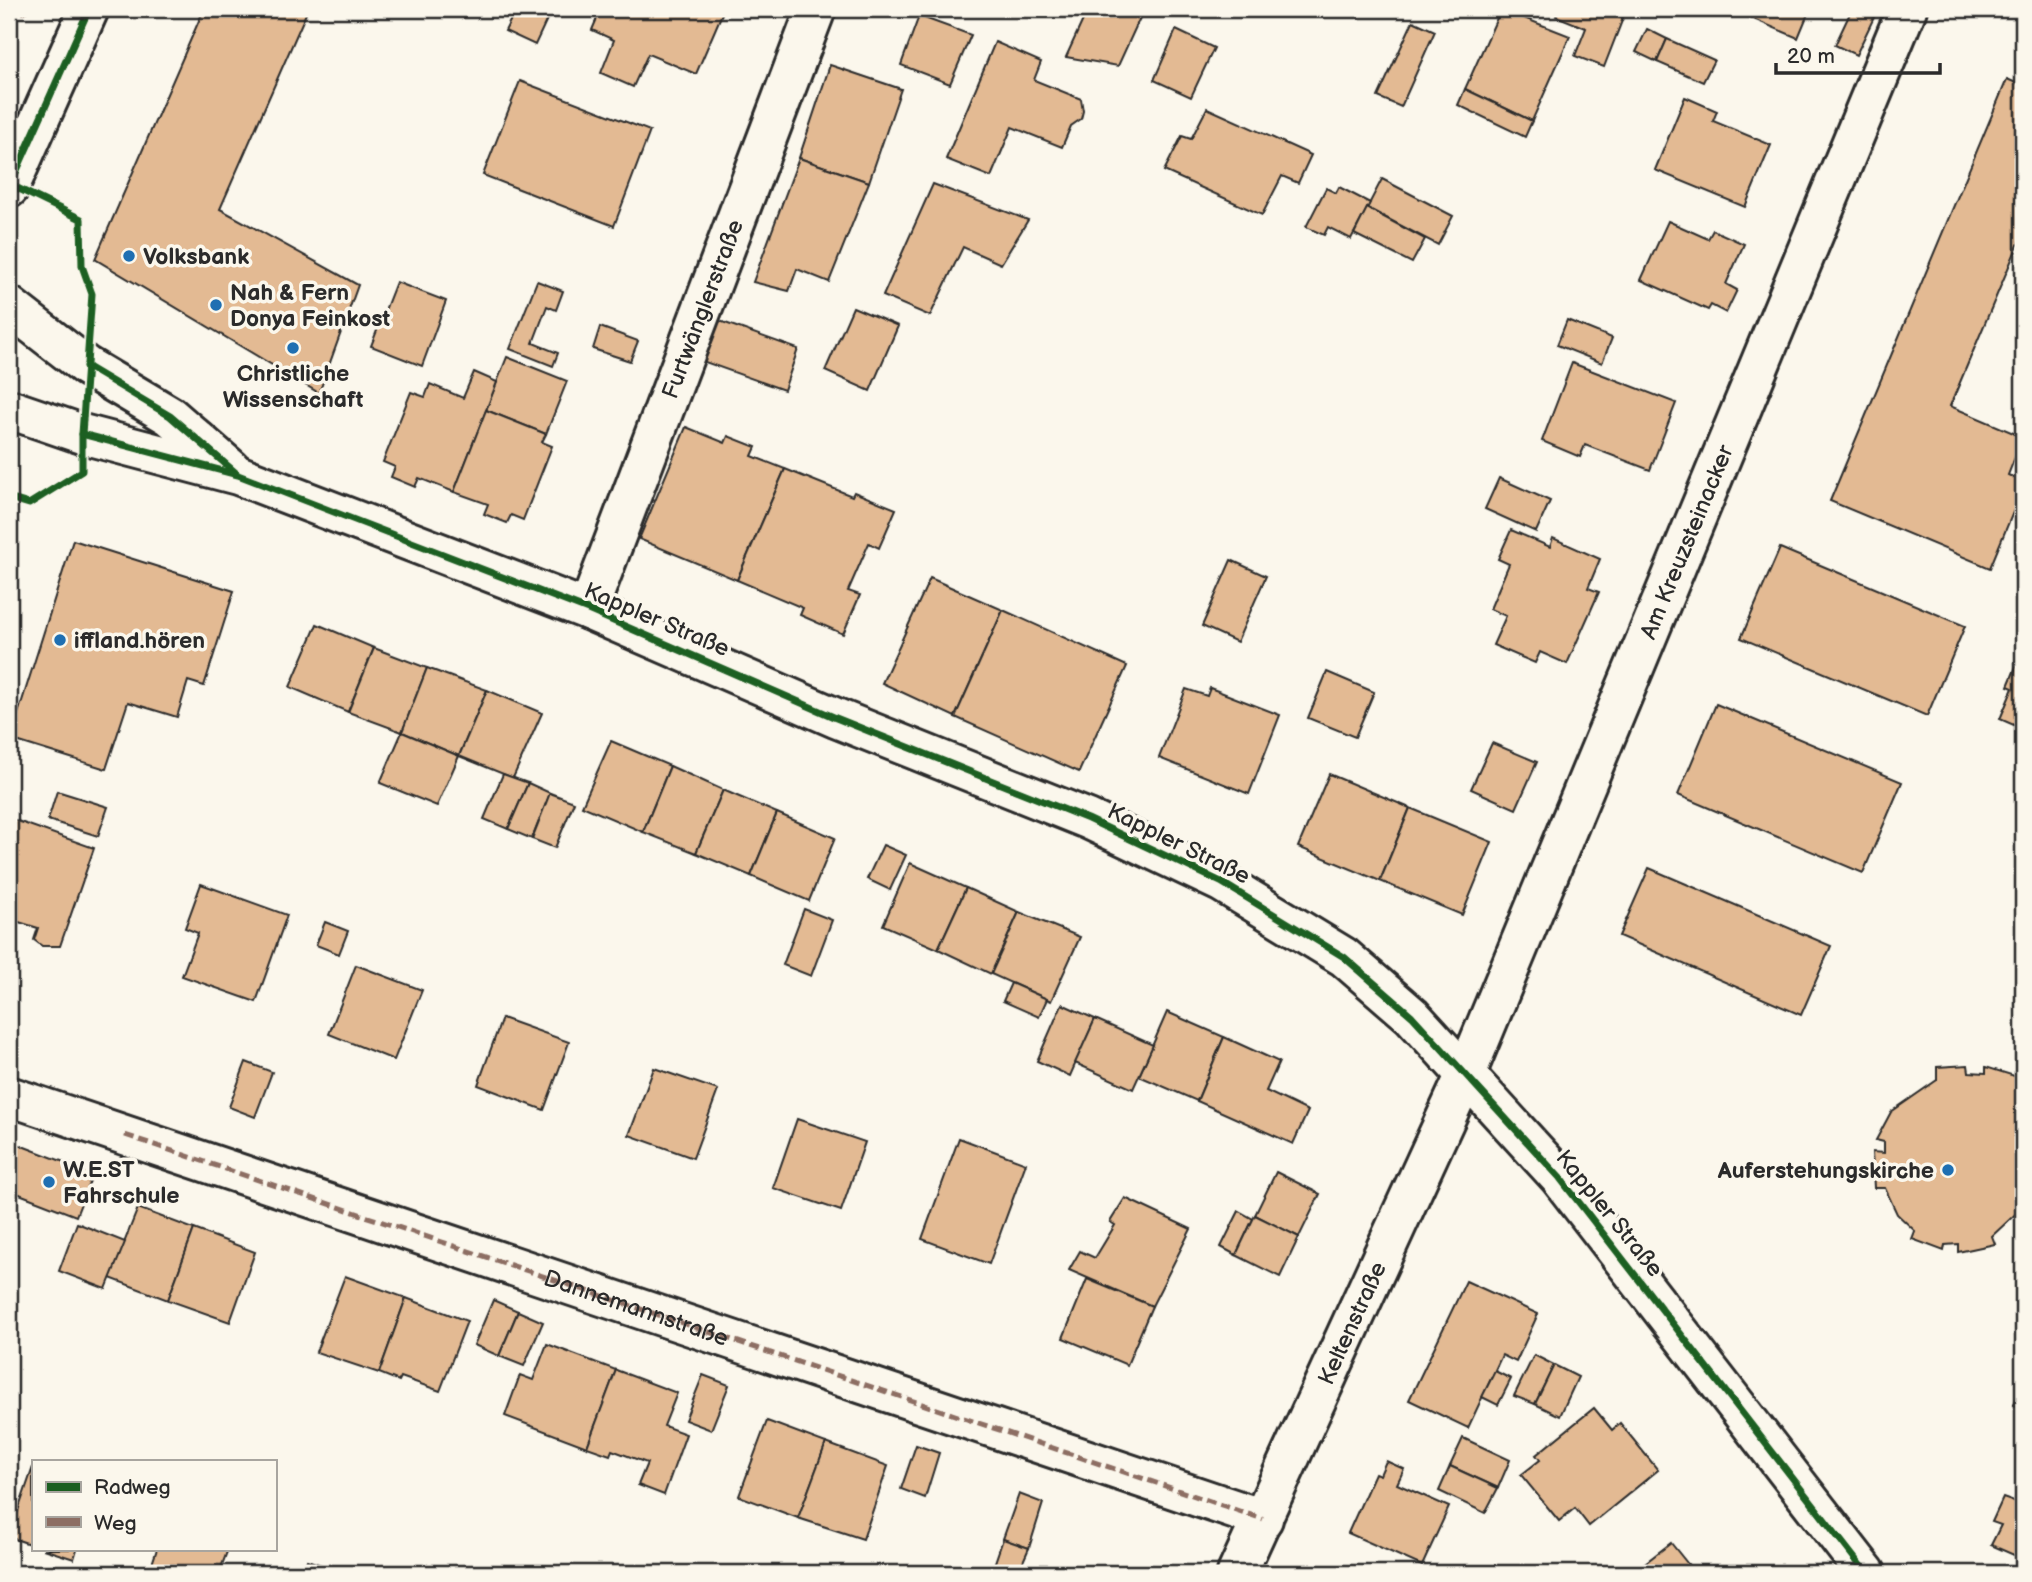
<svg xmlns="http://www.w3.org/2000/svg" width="2032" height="1582" viewBox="0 0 2032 1582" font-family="'Balsamiq Sans',sans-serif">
  <rect width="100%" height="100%" fill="#fbf7ec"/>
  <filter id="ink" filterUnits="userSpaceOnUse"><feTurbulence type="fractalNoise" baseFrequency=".0143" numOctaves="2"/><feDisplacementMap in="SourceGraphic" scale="14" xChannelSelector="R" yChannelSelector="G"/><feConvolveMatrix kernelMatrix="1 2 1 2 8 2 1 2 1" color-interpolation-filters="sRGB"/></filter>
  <g filter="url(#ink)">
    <g fill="#e3ba93" stroke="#2b2b2b" stroke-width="2">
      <path d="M204,9H308L220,209L358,285L319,393L95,259Z"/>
      <path d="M516,9H531L548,17L535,45L505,31Z"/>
      <path d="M601,9H724L696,74L648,54L633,87L601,73L614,40L592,30Z"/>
      <path d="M1088,9H1144L1118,66L1066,57Z"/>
      <path d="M1501,9L1570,36L1532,121L1465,89Z"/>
      <path d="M1559,9H1598L1623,18L1604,67L1575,56L1586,28L1556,16Z"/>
      <path d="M1730,9H1810L1798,38Z"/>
      <path d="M1852,9H1878L1856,55L1835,45Z"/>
      <path d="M919,16L971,35L950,84L901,65Z"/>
      <path d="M1413,21L1435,31L1401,107L1378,97Z"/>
      <path d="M1647,29L1667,39L1657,62L1636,52Z"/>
      <path d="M1176,30L1214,48L1191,97L1154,80Z"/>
      <path d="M1667,39L1714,60L1703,82L1657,62Z"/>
      <path d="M995,42L1041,62L1034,80L1081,99L1083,111L1081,119L1071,126L1062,147L1012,127L991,177L946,159Z"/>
      <path d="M830,65L901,89L869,182L799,158Z"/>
      <path d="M2007,79L2023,86V233L1950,406L2023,437L2008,475L2023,482V488L1990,568L1830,501Z"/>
      <path d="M520,81L650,131L614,226L483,175Z"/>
      <path d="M1465,89L1532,121L1525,137L1458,105Z"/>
      <path d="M1685,97L1717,111L1713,121L1771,145L1745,207L1655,170Z"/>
      <path d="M1207,108L1311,155L1298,183L1282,176L1262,215L1164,171L1182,136L1191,139Z"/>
      <path d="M799,158L869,182L829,282L797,269L789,291L753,282Z"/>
      <path d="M1382,179L1453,216L1438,245L1367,208Z"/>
      <path d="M933,184L1028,220L1001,264L963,247L930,316L883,296Z"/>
      <path d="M1339,187L1370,203L1351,239L1328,227L1324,235L1306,227L1326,188L1336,193Z"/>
      <path d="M1367,208L1425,239L1412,263L1354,234Z"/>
      <path d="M1668,221L1708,239L1713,230L1744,244L1726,284L1737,290L1726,313L1711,305L1708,310L1641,280Z"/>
      <path d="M537,281L563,291L556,310L547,306L533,343L558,353L553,366L510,349Z"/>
      <path d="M396,282L446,301L422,366L371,346Z"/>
      <path d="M853,307L898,326L870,391L825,371Z"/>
      <path d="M717,320L798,349L784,390L702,361Z"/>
      <path d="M1567,320L1612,338L1602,363L1557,345Z"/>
      <path d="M600,327L638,341L630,361L593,349Z"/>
      <path d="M507,357L567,381L546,434L486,410Z"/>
      <path d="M1572,363L1676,403L1650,470L1585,445L1580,457L1542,441Z"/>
      <path d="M474,372L497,382L454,492L419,478L415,487L391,477L395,467L383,462L411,392L425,397L430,384L463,398Z"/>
      <path d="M486,410L546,434L542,442L552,446L523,520L511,515L507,523L484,514L488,504L454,492Z"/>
      <path d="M686,427L725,443L728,436L756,447L752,456L785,469L737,580L639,539Z"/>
      <path d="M785,469L852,496L854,492L896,509L879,548L869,543L848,591L860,595L843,634L800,615L803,608L737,580Z"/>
      <path d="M1499,478L1550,501L1536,532L1485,509Z"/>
      <path d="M1511,530L1550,547L1553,538L1600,559L1588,588L1599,592L1567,664L1540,652L1535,663L1493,645L1506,616L1490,609L1509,564L1498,559Z"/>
      <path d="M73,540L234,591L204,686L188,681L177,717L128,702L106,769L10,739Z"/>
      <path d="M1780,548L1965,626L1927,716L1741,638Z"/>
      <path d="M1231,560L1266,576L1237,642L1202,626Z"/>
      <path d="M930,578L1003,610L955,717L882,683Z"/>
      <path d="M1003,610L1127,666L1079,772L955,717Z"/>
      <path d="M317,624L374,648L348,712L290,687Z"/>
      <path d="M374,648L427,668L402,732L348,712Z"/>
      <path d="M2023,650V729L2000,719L2013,688L2008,686Z"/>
      <path d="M427,668L487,690L459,756L402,732Z"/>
      <path d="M1327,672L1374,692L1355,737L1308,718Z"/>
      <path d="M1210,688L1280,715L1249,794L1159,758L1186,689L1207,696Z"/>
      <path d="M487,690L542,713L513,778L459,756Z"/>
      <path d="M1716,704L1902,782L1863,873L1678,795Z"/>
      <path d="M402,732L459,756L437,806L380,783Z"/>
      <path d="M611,741L670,766L643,832L582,806Z"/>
      <path d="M1492,743L1537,762L1516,809L1471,789Z"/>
      <path d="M670,766L723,790L696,853L643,832Z"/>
      <path d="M503,774L528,783L508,829L484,819Z"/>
      <path d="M1329,774L1410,808L1380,881L1298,847Z"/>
      <path d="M528,783L550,793L532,839L508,829Z"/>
      <path d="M723,790L777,813L751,876L696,853Z"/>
      <path d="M57,791L108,807L98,836L48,820Z"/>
      <path d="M550,793L574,802L555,848L532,839Z"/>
      <path d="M1410,808L1492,842L1462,915L1380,881Z"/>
      <path d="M777,813L835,838L809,901L751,876Z"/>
      <path d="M9,818L94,848L60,946H42L34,940L38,928L9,919Z"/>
      <path d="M883,845L906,855L890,890L867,879Z"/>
      <path d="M910,863L966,888L938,949L883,925Z"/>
      <path d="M1649,868L1831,946L1801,1015L1619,936Z"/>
      <path d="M201,884L287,915L256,1002L182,976L198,933L185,928Z"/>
      <path d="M966,888L1019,912L991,974L938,949Z"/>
      <path d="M804,909L832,920L811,976L783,965Z"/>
      <path d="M1019,912L1080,937L1051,1001L991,974Z"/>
      <path d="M325,922L348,931L339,954L316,945Z"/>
      <path d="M356,965L422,990L394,1060L329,1034Z"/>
      <path d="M1011,983L1047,999L1039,1017L1003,1001Z"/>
      <path d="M1062,1004L1095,1019L1070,1076L1037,1061Z"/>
      <path d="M1167,1012L1224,1037L1197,1101L1139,1076Z"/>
      <path d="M502,1018L569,1042L544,1110L478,1085Z"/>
      <path d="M1095,1019L1153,1045L1133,1089L1075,1063Z"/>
      <path d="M1224,1037L1279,1062L1266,1091L1308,1111L1293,1144L1197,1101Z"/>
      <path d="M246,1062L272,1072L255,1117L229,1107Z"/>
      <path d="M1968,1065L1969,1072L1986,1073V1067L2021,1078L2017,1085L2023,1089V1207L1992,1236L1995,1244L1958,1252V1244L1945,1245L1944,1251L1912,1239L1915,1231L1897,1214L1885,1188H1874L1872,1152L1884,1153V1142L1876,1140L1891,1112L1937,1080V1067Z"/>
      <path d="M654,1068L718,1090L693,1158L629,1135Z"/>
      <path d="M797,1119L865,1142L841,1211L773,1188Z"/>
      <path d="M959,1138L1026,1163L989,1264L922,1239Z"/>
      <path d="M9,1141L93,1173L76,1216L9,1190Z"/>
      <path d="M1276,1172L1320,1194L1299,1237L1255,1215Z"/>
      <path d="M1125,1198L1191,1229L1152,1306L1069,1270L1080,1251L1095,1258L1115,1225L1110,1222Z"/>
      <path d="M138,1208L194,1229L168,1300L110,1278Z"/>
      <path d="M1239,1211L1253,1219L1236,1255L1221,1247Z"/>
      <path d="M1255,1215L1299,1237L1280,1277L1236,1255Z"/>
      <path d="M77,1223L125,1242L106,1289L59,1271Z"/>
      <path d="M194,1229L255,1252L230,1322L168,1300Z"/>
      <path d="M345,1276L406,1298L379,1373L316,1352Z"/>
      <path d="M1087,1279L1152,1306L1127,1365L1063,1338Z"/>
      <path d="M1466,1281L1538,1314L1516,1362L1502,1355L1468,1428L1409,1400Z"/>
      <path d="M406,1298L467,1321L440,1391L401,1377L399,1381L379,1373Z"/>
      <path d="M493,1300L518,1311L499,1356L474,1345Z"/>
      <path d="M518,1311L543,1322L524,1366L499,1356Z"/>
      <path d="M547,1344L616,1370L587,1447L505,1416L520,1375L533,1380Z"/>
      <path d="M1534,1355L1554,1365L1535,1404L1514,1396Z"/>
      <path d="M1554,1365L1578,1377L1560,1416L1535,1404Z"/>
      <path d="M616,1370L677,1393L664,1426L686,1434L664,1495L638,1485L647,1463L612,1450L610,1455L587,1447Z"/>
      <path d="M1495,1371L1511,1379L1498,1405L1482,1397Z"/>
      <path d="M703,1375L729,1385L711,1430L685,1420Z"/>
      <path d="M2023,1382V1409L2014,1405Z"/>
      <path d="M1594,1408L1612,1430L1620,1423L1658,1470L1589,1526L1575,1508L1559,1521L1521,1475L1540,1460L1536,1455Z"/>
      <path d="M767,1421L826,1443L798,1518L739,1496Z"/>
      <path d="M1463,1438L1510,1460L1498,1488L1450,1466Z"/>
      <path d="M826,1443L888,1466L863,1539L798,1518Z"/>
      <path d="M916,1445L939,1453L925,1498L901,1489Z"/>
      <path d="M1386,1461L1404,1469L1397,1484L1449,1507L1422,1566L1348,1533L1375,1473L1380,1475Z"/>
      <path d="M1450,1466L1498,1488L1485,1513L1439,1491Z"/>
      <path d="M33,1467V1545L9,1537Z"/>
      <path d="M2023,1477V1559L1991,1545L2001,1525L1992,1522L2003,1498L2014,1502Z"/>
      <path d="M1019,1494L1043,1503L1029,1548L1003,1539Z"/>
      <path d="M1003,1539L1029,1548L1018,1573L992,1571Z"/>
      <path d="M1671,1543L1695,1573H1632Z"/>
      <path d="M43,1549H77L74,1559Z"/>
      <path d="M157,1549H228L219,1573H149Z"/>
      <path d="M307,1560L345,1573H302Z"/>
      <path d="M1022,1564L1043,1573H1018Z"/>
    </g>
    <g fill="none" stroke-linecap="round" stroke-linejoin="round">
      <g stroke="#2b2b2b" stroke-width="44">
        <g id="street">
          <path d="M9,188L89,9"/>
          <path id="s1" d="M588,610L816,9"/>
          <path id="s2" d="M9,1096L1263,1519"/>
          <path id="s3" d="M1237,1573L1466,1074L1907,9"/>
        </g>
      </g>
      <g stroke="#2b2b2b" stroke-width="44">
        <g id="secondary">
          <path d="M9,306L86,366L170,416L231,469"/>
          <path d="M9,409L82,434L238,475L588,610L836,718L1088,819L1221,882L1344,957L1412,1016L1560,1178L1866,1573"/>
        </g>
      </g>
      <use href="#street" stroke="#fbf7ec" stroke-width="38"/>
      <use href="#secondary" stroke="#fbf7ec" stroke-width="38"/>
      <g stroke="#8d6e63" stroke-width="5" stroke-dasharray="10 5" stroke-linecap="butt">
        <path d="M9,21L28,9"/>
        <path d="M125,1135L1263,1519"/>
      </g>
      <g stroke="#fbf7ec" stroke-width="11">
        <g id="cycleway">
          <path d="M9,184L81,219L82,266L92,294L82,434V471L29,504L9,498"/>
          <path d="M9,188L89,9"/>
          <path d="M86,366L170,416L236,473"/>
          <path d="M82,434L238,475L588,610L836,718L1088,819L1221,882L1344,957L1412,1016L1560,1178L1866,1573"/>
        </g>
      </g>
      <use href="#cycleway" stroke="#1b5e20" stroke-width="7"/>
    </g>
  </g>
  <g fill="#1f6fb2" stroke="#fbf7ec" stroke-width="2.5">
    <circle cx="129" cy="256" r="7"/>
    <circle cx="216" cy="305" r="7"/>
    <circle cx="293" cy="348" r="7"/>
    <circle cx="60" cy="640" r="7"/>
    <circle cx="1948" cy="1170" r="7"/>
    <circle cx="49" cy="1182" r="7"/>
  </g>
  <g text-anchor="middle" stroke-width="7" stroke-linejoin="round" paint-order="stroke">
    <g font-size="23" font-weight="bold" fill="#2b2b2b" stroke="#fbf7ec" text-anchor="start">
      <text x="143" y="264">Volksbank</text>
      <text x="230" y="300">Nah &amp; Fern<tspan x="230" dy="26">Donya Feinkost</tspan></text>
      <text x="293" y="381" text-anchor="middle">Christliche<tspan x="293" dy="26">Wissenschaft</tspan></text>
      <text x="74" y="648">iffland.hören</text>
      <text x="63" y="1177">W.E.ST<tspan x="63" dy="26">Fahrschule</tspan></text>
      <text x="1934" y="1178" text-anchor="end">Auferstehungskirche</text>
    </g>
    <g font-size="23" fill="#2b2b2b" stroke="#fbf7ec">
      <text dy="8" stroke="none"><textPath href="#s1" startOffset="322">Furtwänglerstraße</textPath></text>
      <text dy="8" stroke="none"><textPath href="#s3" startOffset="1125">Am Kreuzsteinacker</textPath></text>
      <text transform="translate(657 619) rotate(23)" y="8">Kappler Straße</text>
      <text transform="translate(1179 843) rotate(26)" y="8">Kappler Straße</text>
      <text transform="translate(1610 1213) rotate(51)" y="8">Kappler Straße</text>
      <text dy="8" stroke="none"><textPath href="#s2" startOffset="662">Dannemannstraße</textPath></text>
      <text dy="8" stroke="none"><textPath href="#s3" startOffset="275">Keltenstraße</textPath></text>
    </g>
  </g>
  <rect width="2032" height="1582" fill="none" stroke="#fbf7ec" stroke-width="35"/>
  <rect x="18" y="18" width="1997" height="1547" fill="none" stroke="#2b2b2b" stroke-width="2.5" filter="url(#ink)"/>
  <rect x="32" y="1460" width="245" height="91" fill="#fbf7ec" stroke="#a8a59f" stroke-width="2"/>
  <rect x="46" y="1482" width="35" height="10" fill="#1b5e20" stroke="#a8a59f" stroke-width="2"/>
  <text x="94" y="1494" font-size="21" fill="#2b2b2b">Radweg</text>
  <rect x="46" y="1517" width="35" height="10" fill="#8d6e63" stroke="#a8a59f" stroke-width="2"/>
  <text x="94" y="1530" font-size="21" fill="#2b2b2b">Weg</text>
  <path d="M1776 63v10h164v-10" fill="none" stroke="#2b2b2b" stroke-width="3.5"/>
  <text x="1787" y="63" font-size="21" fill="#2b2b2b" stroke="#fbf7ec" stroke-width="5" paint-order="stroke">20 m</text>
</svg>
